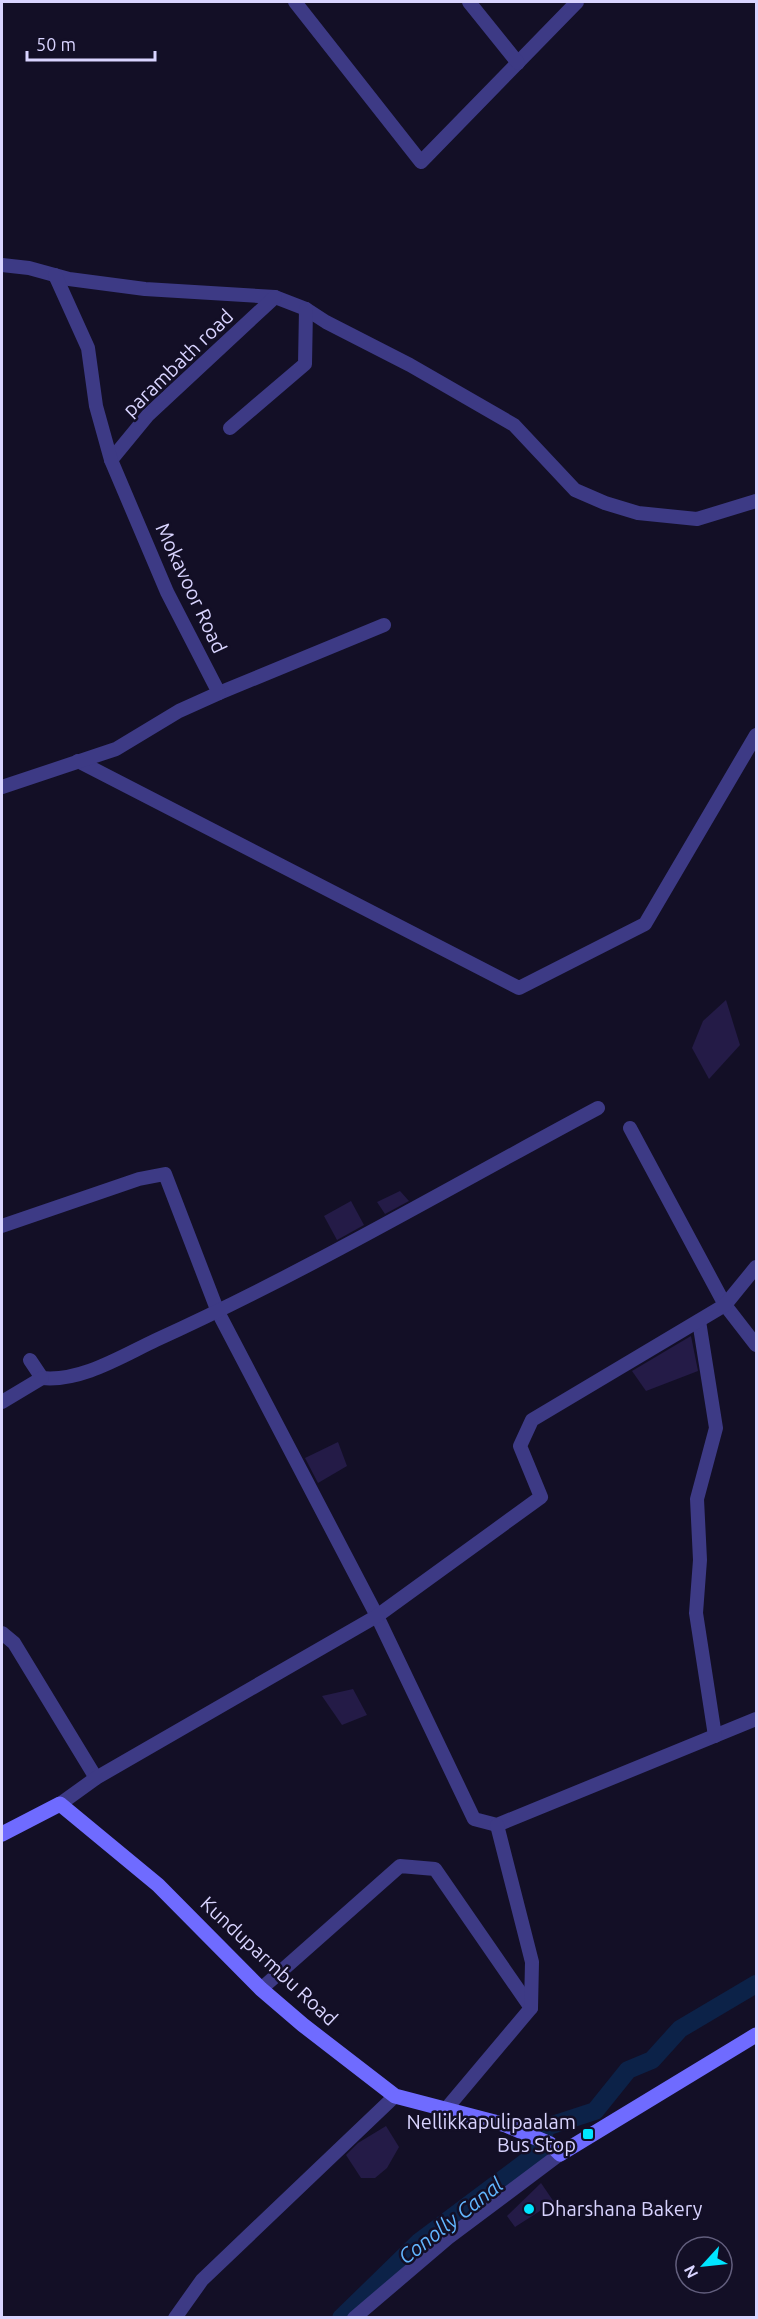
<svg xmlns="http://www.w3.org/2000/svg" width="758" height="2319" viewBox="0 0 758 2319" font-family="Ubuntu,sans-serif">
  <rect width="100%" height="100%" fill="#130f26"/>
  <g fill="none" stroke-linecap="round" stroke-linejoin="round">
    <path stroke="#0c2248" stroke-width="18" d="M341,2318L419,2242L539,2152L546,2127L595,2111L628,2070L652,2060L680,2029L756,1984"/>
  </g>
  <g fill="#241b47">
    <path d="M726,1000L740,1045L709,1079L692,1048L703,1021Z"/>
    <path d="M400,1191L409,1201L385,1214L377,1202Z"/>
    <path d="M351,1201L364,1225L337,1240L324,1216Z"/>
    <path d="M691,1336L698,1371L646,1391L632,1371Z"/>
    <path d="M338,1442L347,1466L318,1483L305,1458Z"/>
    <path d="M353,1689L367,1715L342,1725L322,1696Z"/>
    <path d="M386,2126L399,2147L387,2168L375,2178H361L346,2155L358,2143Z"/>
    <path d="M541,2183L554,2202L515,2227L507,2216Z"/>
  </g>
  <g fill="none" stroke-linecap="round" stroke-linejoin="round">
    <g stroke="#3d3a85" stroke-width="14">
      <path d="M295,2L421,162L577,2"/>
      <path d="M469,2L518,63"/>
      <path d="M2,265L29,268L69,279L145,289L275,297L306,309L326,322L410,365L514,425L575,490L605,503L638,513L697,519L756,501"/>
      <path d="M230,428L305,364L306,309"/>
      <path d="M111,460L148,415L275,297"/>
      <path d="M219,693L384,625"/>
      <path d="M78,761L519,988L645,924L756,735"/>
      <path d="M2,787L116,749L179,711L219,693L167,592L111,460L96,406L88,348L55,275"/>
      <path d="M630,1128L725,1305L756,1345"/>
      <path d="M2,1226L139,1179L165,1174L218,1312L377,1616L474,1819L497,1825L756,1719"/>
      <path d="M699,1321L716,1428L697,1499L700,1560L696,1613L715,1736"/>
      <path d="M30,1360L42,1378C81,1382 122,1356 156,1340C308,1271 452,1186 598,1108"/>
      <path d="M2,1402L42,1378"/>
      <path d="M2,1633L14,1643L96,1778"/>
      <path d="M60,1804L96,1778L377,1616L541,1497L520,1446L532,1420L725,1305L756,1267"/>
      <path d="M261,1989L400,1866L435,1869L531,2008"/>
      <path d="M446,2109L531,2008L532,1962L497,1825"/>
      <path d="M175,2318L202,2280L395,2096"/>
      <path d="M354,2318L448,2238L560,2154"/>
    </g>
    <path stroke="#6f6bff" stroke-width="15" d="M2,1834L60,1804L158,1885L261,1989L303,2025L395,2096L506,2125L550,2144L560,2154L756,2035"/>
  </g>
  <g fill="#00e5ff" stroke="#130f26" stroke-width="2">
    <rect x="582" y="2128" width="12" height="12" rx="3"/>
    <circle cx="529" cy="2209" r="6"/>
  </g>
  <g text-anchor="middle" stroke-width="5" stroke-linejoin="round" paint-order="stroke">
    <g font-size="20" fill="#d9d4ff" stroke="#130f26">
      <text transform="translate(178 363) rotate(-44)" y="7">parambath road</text>
      <text transform="translate(191 588) rotate(65)" y="7">Mokavoor Road</text>
      <text transform="translate(269 1961) rotate(43)" y="7">Kunduparmbu Road</text>
    </g>
    <g font-size="20" fill="#d9d4ff" stroke="#130f26" text-anchor="end">
      <text x="576" y="2129">Nellikkapulipaalam<tspan x="576" dy="23">Bus Stop</tspan></text>
      <text x="541" y="2216" text-anchor="start">Dharshana Bakery</text>
    </g>
    <g font-size="21" font-style="italic" fill="#62b6ff" stroke="#130f26">
      <text transform="translate(451 2221) rotate(-38)" y="7">Conolly Canal</text>
    </g>
  </g>
  <rect width="758" height="2319" fill="none" stroke="#d9d4ff" stroke-width="6"/>
  <g transform="translate(704 2265) rotate(243)"><circle r="28" fill="#130f26" stroke="#625e7d" stroke-width="1.5"/>
  <path d="M0-4.5L10 22L0 15L-10 22Z" fill="#00e5ff"/>
  <text y="-9" font-size="16" font-weight="bold" text-anchor="middle" fill="#d9d4ff">N</text>
  </g>
  <path d="M27 51v9h128v-9" fill="none" stroke="#d9d4ff" stroke-width="3"/>
  <text x="36" y="51" font-size="18" fill="#d9d4ff" stroke="#130f26" stroke-width="4.5" paint-order="stroke">50 m</text>
</svg>
